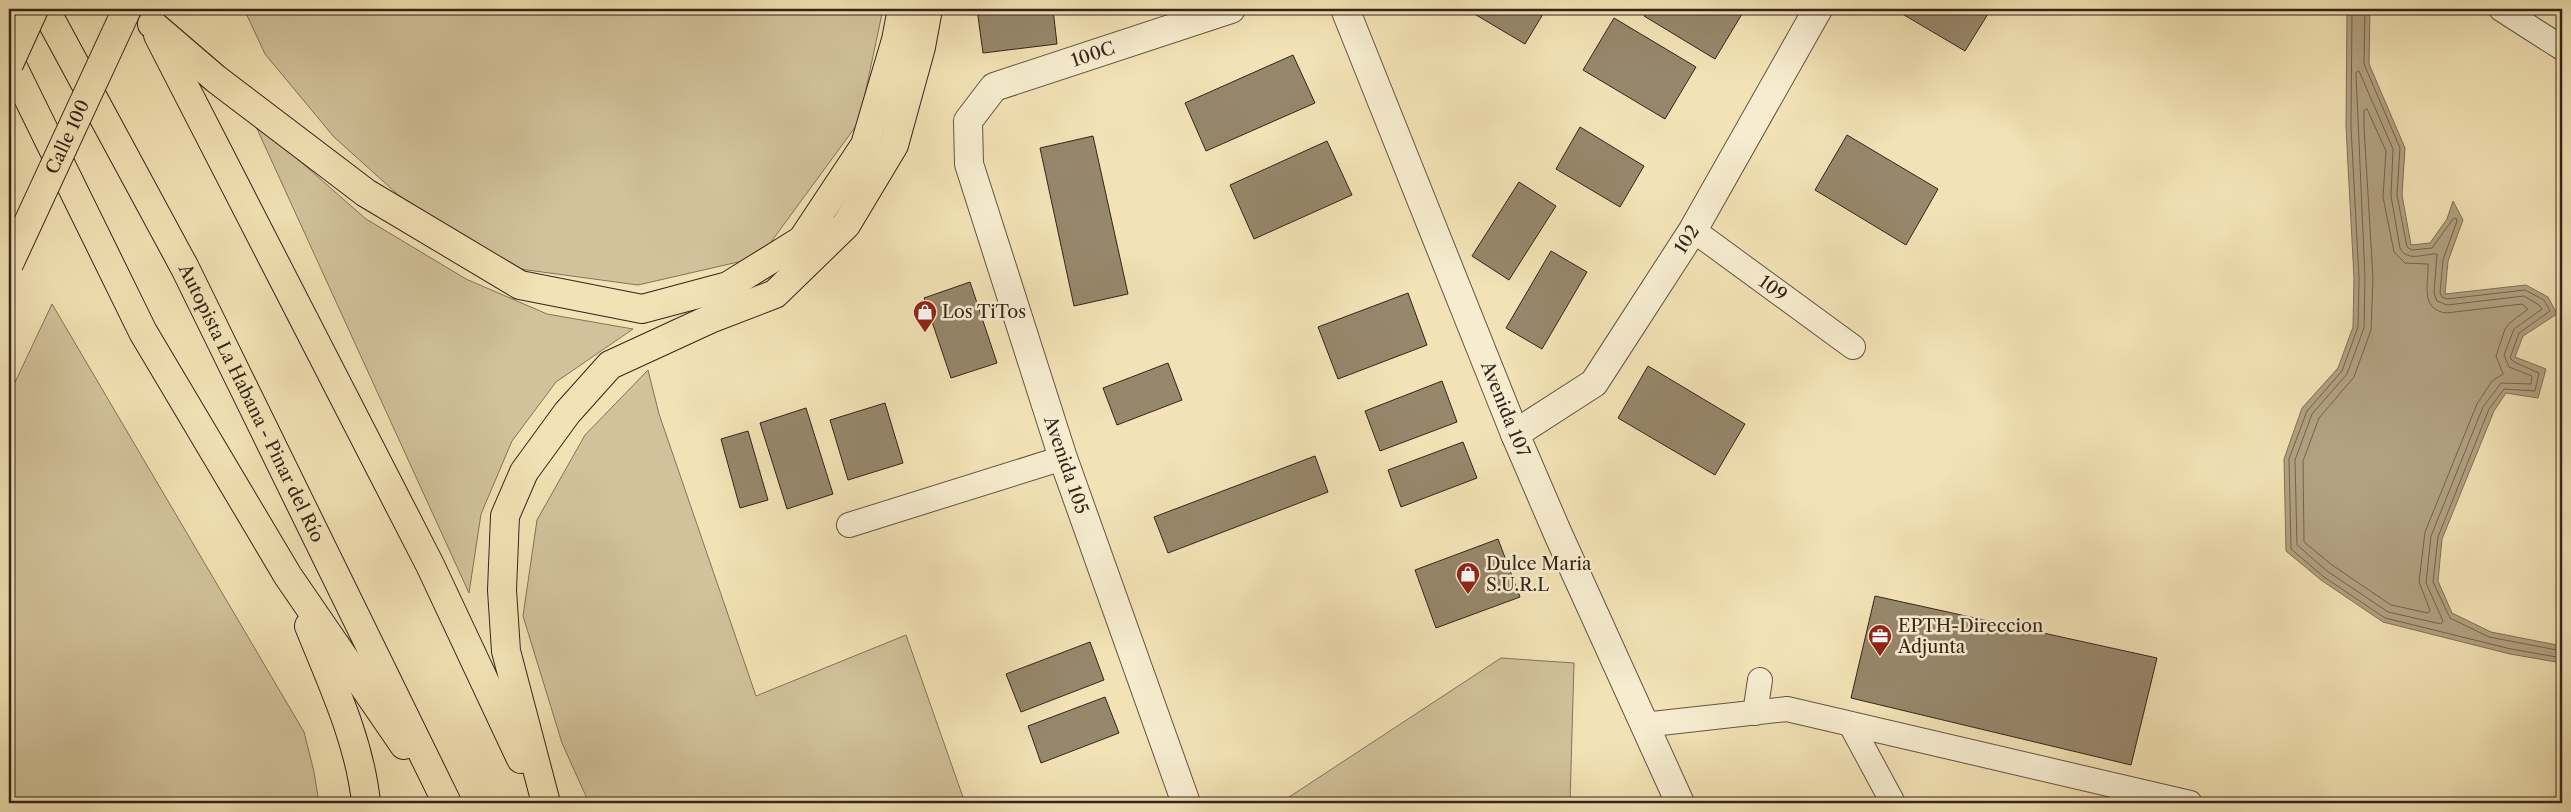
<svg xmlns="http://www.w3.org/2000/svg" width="2571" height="812" viewBox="0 0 2571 812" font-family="'Libre Caslon Text',serif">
  <rect width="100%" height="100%" fill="#f2e2b5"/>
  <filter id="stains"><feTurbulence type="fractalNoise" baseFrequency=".004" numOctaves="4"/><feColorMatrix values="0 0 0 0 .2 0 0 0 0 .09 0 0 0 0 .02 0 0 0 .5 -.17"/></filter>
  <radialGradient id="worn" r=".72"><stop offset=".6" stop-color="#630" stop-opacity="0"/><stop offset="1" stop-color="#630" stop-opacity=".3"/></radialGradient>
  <g fill="#d2c29b" stroke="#84735b">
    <path d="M244,9H883L859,122L760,257L638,285L520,269L404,200L334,137L265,54Z"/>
    <path d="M253,120L366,219L466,279L547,314L633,329L556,382L512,441L481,514L469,593Z"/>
    <path d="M52,304L304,732L314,772L319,803H9V395Z"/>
    <path d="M648,370L659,414L756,696L906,635L965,803H589L562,743L523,616L537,520L585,435Z"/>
    <path d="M1501,658L1574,663L1570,803H1280Z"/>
  </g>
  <path fill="#b2a181" stroke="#806f58" d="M2347,9H2370L2369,64L2405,148L2402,195L2411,245L2430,243L2447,219L2453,201L2463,220L2448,261L2445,294L2526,285L2548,297L2557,314L2523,336L2515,357L2546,369L2538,398L2506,393L2494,411L2442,539L2438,581L2452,613L2491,632L2562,646V663L2510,654L2383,622L2321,580L2286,551L2284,459L2302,408L2338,368L2353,327L2354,278L2346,127Z"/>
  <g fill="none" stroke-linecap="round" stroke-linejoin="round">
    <g stroke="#74624e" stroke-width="1">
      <path d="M2352,9L2351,127L2359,278L2358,327L2342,371L2307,411L2289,459L2291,549L2324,577L2385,618L2511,649L2562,658"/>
      <path d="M2365,9L2364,64L2400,148L2397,195L2407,247L2412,250L2432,248L2453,219L2456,218L2457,221L2443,260L2440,293L2442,297L2447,299L2525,290L2544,300L2550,311L2519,333L2510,358L2514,362L2539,373L2535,391L2504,389L2489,409L2438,537L2433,582L2450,618L2489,637L2562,651"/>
      <path d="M2359,71L2393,149L2391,196L2400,248C2408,263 2425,253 2437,254L2434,293L2437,301L2447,305L2524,296L2539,305L2542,309L2514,329L2504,355L2509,367L2532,376L2531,384L2501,383L2483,407L2431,536L2426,583L2443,621L2441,624L2388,612L2327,571L2297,545L2295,460L2312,414L2347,374L2364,328L2365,278L2356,73Z"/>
      <path d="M2367,109L2386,151L2383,197L2394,252L2405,263L2428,264C2429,282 2419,309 2446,313L2522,304L2528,309L2511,322L2505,329L2496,356L2503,374L2492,381L2477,404L2425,532L2419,582L2430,610L2428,613L2391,605L2332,565L2304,542L2303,461L2319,418L2354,377L2371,330L2373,278L2364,127V111Z"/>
    </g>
  </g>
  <g fill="#97876b" stroke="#35241b">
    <path d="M977,9H1053L1057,44L983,53Z"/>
    <path d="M1466,9H1546L1525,44Z"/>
    <path d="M1648,9H1745L1715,59L1644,16Z"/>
    <path d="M1894,9H1991L1965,51Z"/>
    <path d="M1614,18L1696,67L1665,119L1583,70Z"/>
    <path d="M1293,55L1315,103L1206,151L1185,103Z"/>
    <path d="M1580,127L1644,166L1620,207L1556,169Z"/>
    <path d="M1847,135L1938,189L1906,245L1815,190Z"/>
    <path d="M1093,136L1128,294L1074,306L1040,148Z"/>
    <path d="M1327,141L1352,195L1254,239L1230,185Z"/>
    <path d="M1519,182L1556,206L1509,280L1472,256Z"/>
    <path d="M1551,251L1587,272L1542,349L1506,328Z"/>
    <path d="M970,282L997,363L951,378L924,298Z"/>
    <path d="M1408,293L1427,345L1338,379L1318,327Z"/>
    <path d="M1168,363L1182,400L1117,425L1103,388Z"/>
    <path d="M1648,366L1745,424L1715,475L1618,418Z"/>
    <path d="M1442,381L1457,422L1380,451L1365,411Z"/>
    <path d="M885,403L903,463L848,480L830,420Z"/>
    <path d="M806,408L833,494L787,509L760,423Z"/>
    <path d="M748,431L768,500L740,508L721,439Z"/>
    <path d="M1463,442L1477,478L1401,507L1388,470Z"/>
    <path d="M1315,456L1328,492L1168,553L1154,517Z"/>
    <path d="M1498,539L1520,597L1436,628L1415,570Z"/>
    <path d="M1875,596L2157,658L2131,765L1851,698Z"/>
    <path d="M1090,642L1104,680L1021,712L1006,674Z"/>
    <path d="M1105,697L1119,733L1041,763L1028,726Z"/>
  </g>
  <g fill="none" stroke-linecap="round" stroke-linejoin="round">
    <g stroke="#645442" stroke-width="26">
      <g id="lane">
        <path d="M2501,9L2562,48"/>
        <path id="s1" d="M1693,230L1853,347"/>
        <path d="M849,525L1063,458"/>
        <path d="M1755,713L1760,680"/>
        <path d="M1643,725L1787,709L2190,803"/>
        <path d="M1851,725L1893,803"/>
      </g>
    </g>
    <g stroke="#645442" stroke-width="30">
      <g id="street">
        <path id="s2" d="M1345,9L1515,434L1558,534L1680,803"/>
        <path id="s3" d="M1515,434L1594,383L1693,230L1818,9"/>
        <path id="s4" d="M1186,803L1063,458L969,164L968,121L994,87L1231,9"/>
      </g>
    </g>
    <g stroke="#35241b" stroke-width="30">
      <g id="highway">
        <path id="s5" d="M45,9L185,268L447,803"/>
        <path d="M152,24L216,79L366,193L520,285L642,309L728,286L802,240L865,145L896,40L902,9"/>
        <path d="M158,35L430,565L521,759"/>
        <path d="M9,59L143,332L288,576L404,745"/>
        <path d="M309,626C332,683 360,742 366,803"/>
        <path d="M546,803L506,651L502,590L505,516L524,472L567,413L610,365L710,319L775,294L846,225L894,145L921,47L928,9"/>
      </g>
    </g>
    <use href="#lane" stroke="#f7eccf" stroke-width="24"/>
    <use href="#street" stroke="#f7eccf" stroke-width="28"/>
    <use href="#highway" stroke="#f2e2b5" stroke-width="28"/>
    <g stroke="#35241b" stroke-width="30" stroke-linecap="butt">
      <g id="highway-bridge">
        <path d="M9,64L34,9"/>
        <path id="s6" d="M9,264L127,9"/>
      </g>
    </g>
    <use href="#highway-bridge" stroke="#f2e2b5" stroke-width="28"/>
  </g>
  <defs>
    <g id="shop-pin" transform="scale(1.25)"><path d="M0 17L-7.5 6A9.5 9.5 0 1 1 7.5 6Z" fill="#8f2418" stroke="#f7eccf"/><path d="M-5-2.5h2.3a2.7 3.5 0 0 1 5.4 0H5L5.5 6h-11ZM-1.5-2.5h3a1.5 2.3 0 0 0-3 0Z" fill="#fff"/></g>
    <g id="office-pin" transform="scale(1.25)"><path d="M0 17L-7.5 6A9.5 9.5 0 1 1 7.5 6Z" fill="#8f2418" stroke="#f7eccf"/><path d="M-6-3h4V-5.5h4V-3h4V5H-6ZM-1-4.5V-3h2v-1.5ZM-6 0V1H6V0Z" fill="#fff"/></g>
  </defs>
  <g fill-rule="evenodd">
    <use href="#shop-pin" x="925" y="312"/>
    <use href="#shop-pin" x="1468" y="574"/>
    <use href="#office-pin" x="1880" y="636"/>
  </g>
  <g text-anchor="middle" stroke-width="5" stroke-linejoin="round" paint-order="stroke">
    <g font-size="18" fill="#35241b" stroke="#f7eccf">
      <text dy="6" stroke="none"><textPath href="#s4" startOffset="865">100C</textPath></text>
      <text dy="6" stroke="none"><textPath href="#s6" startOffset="140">Calle 100</textPath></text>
      <text dy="6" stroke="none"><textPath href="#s3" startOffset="265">102</textPath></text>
      <text dy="6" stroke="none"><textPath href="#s1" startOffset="99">109</textPath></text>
      <text dy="6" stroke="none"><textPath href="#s5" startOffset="445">Autopista La Habana - Pinar del Río</textPath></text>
      <text dy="6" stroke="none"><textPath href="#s2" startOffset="431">Avenida 107</textPath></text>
      <text transform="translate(1066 465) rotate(71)" y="6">Avenida 105</text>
    </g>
    <g font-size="18" fill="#35241b" stroke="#f7eccf" text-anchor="start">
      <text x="942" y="318">Los TiTos</text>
      <text x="1486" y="570">Dulce Maria<tspan x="1486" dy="21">S.U.R.L</tspan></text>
      <text x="1898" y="632">EPTH-Direccion<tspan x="1898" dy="21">Adjunta</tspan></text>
    </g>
  </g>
  <rect width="2571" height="812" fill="none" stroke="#f2e2b5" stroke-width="30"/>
  <rect x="10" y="10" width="2551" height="792" fill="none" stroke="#35241b" stroke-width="2.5"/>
  <rect x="15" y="15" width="2541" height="782" fill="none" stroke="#35241b"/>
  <rect width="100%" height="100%" filter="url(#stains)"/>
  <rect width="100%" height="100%" fill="url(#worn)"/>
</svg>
